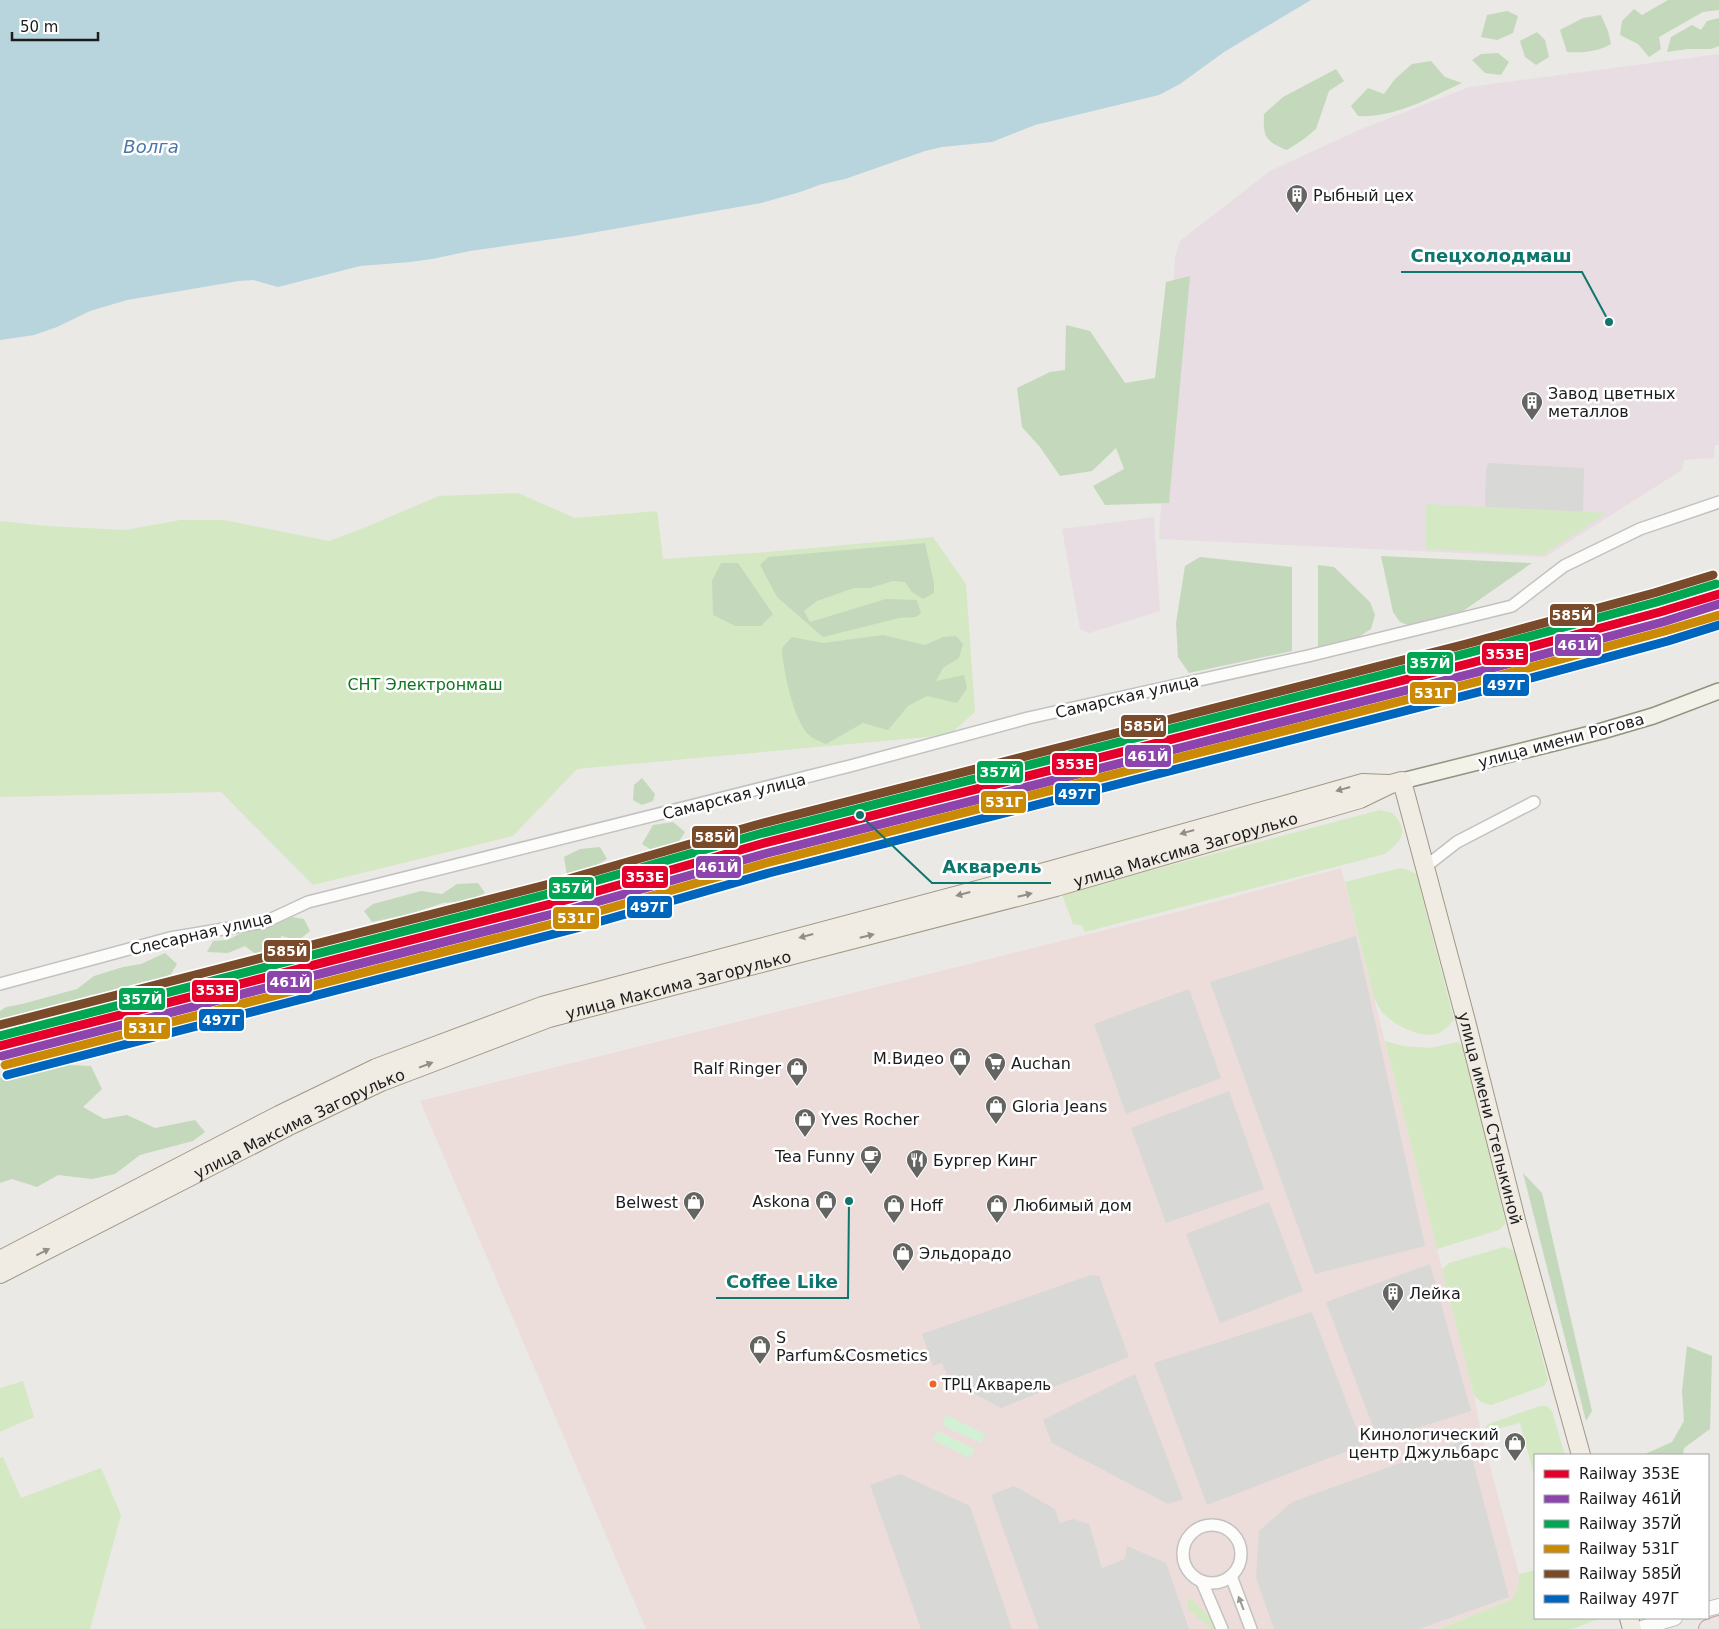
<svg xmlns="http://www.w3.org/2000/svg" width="1719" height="1629" viewBox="0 0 1719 1629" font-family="'DejaVu Sans',sans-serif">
  <rect width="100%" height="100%" fill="#eae9e5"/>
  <path fill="#ecddda" d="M1341,868L1474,1395L1481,1433L1519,1574L1518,1588L1512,1599L1438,1629H646L420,1101L1173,913Z"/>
  <g fill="#e8dde3">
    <path d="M1719,54V445H1715L1714,458L1684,460L1682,470L1545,557L1159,539L1175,257L1180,241L1270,171L1359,130L1469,87Z"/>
    <path d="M1154,517L1160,611L1089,633L1080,629L1062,529Z"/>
  </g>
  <g fill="#d8d8d6">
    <path d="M1488,463L1584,468L1583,512L1485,507L1486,470Z"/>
    <path d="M1356,936L1425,1246L1315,1274L1210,982Z"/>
    <path d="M1189,989L1221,1078L1126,1114L1094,1024Z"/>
    <path d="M1229,1091L1264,1189L1166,1223L1131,1128Z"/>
    <path d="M1269,1202L1303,1291L1220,1323L1186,1234Z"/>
    <path d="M1430,1264L1471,1411L1378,1440L1326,1302Z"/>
    <path d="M1091,1275L1099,1276L1129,1357L1001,1408L949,1380L942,1363L933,1366L922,1334Z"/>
    <path d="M1312,1312L1363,1445L1207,1505L1154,1363Z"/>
    <path d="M1135,1374L1183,1499L1168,1504L1052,1443L1043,1420Z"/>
    <path d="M1467,1439L1509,1597L1419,1629H1274L1256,1578L1259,1531L1292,1502Z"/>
    <path d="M900,1474L970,1506L1012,1629H921L870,1485Z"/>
    <path d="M1014,1486L1055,1509L1060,1523L1073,1519L1089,1524L1102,1568L1125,1559L1127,1546L1166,1563L1189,1629H1039L991,1495Z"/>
  </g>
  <g fill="#d5e8c4">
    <path d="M518,493L575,518L657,511L663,559L768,552L933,537L966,584L975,712L949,735L577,769L513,836L313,885L221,792L0,797V521L48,526L125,530L180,520H224L329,541L366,527L439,496Z"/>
    <path d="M1426,504L1607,513L1543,555L1426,549Z"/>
    <path d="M1380,810L1393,813C1409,832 1403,840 1385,854L1085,932L1081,925L1073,924C1070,913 1065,905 1062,894Z"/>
    <path d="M1401,868C1412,871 1420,874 1425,885L1420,889L1454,1020C1449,1025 1445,1030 1439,1033C1421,1040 1394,1025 1382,1012C1379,1008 1377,1003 1374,998L1345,882Z"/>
    <path d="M1385,1041L1403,1046L1430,1048L1458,1042L1463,1047L1505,1219V1224L1499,1230L1437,1249Z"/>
    <path d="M1504,1247L1511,1249L1515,1253L1548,1380L1544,1386L1492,1405C1483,1404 1479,1401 1474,1395L1442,1269L1449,1263Z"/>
    <path d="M23,1381L34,1417L0,1432V1388Z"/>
    <path d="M1540,1406H1547L1552,1411L1565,1455H1535V1479L1520,1423L1485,1432V1427L1488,1424Z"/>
    <path d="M3,1457L21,1498L101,1468L121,1515L90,1629H0V1458Z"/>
    <path d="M1535,1570V1618H1601L1572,1629H1439L1512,1599L1518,1588L1519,1574Z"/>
    <path d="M1188,1598L1191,1599L1211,1618L1215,1629H1209L1207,1626L1188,1609Z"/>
  </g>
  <g fill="#c4d9bb">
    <path d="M1668,0H1719V10L1703,12L1659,37L1661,49L1649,57L1638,44L1620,35L1622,21L1634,9L1642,15Z"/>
    <path d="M1507,11L1518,16L1513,33L1497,40L1481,37L1487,15Z"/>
    <path d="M1601,15L1608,31L1611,44C1597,52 1582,53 1567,52L1560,30L1583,18Z"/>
    <path d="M1719,18V46L1711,49H1688L1667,52L1671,37L1692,25L1701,30L1707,21Z"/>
    <path d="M1537,32L1545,40L1549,57L1536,65L1525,57L1520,41Z"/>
    <path d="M1498,53L1509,62L1501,75L1485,73L1472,60L1481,54Z"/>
    <path d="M1431,61L1445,77L1462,83C1429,98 1395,118 1358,116L1351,106L1368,88L1384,94L1395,79L1412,64Z"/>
    <path d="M1336,69L1344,81L1329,91L1316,129L1304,139L1287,150C1265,141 1263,137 1264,114L1283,97Z"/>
    <path d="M1190,276L1169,503L1105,505L1093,486L1124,469L1116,448L1092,471L1060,476L1040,447L1022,427L1017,388L1050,372L1065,370L1066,325L1090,331L1125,383L1155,378L1166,282Z"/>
    <path d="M925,543L934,583V593L923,599L912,592L905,582L893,581L870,588H854L817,601L804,611L810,622L886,599L917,600L921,613L916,617L899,618L823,637L777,597L760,565L768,557Z"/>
    <path d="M1381,556L1532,563L1463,611L1408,625L1400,622L1393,612Z"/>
    <path d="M1200,557L1292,567V651L1189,673L1178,657L1176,623L1185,566Z"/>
    <path d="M721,563H738L773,614L761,626H735L713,615L712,581Z"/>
    <path d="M1318,565L1334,567L1370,602L1375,615L1371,629L1357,638L1318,647Z"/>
    <path d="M883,635L925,645L943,637L956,636L963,644L959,658L943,668L936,681L964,675L967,688L957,703L927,696L908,706L888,730L863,723L826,744C821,742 813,739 809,735C794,722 782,667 782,648L792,637L823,643Z"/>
    <path d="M642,778L655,794L653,801L642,805L633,800L634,785Z"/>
    <path d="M673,822L685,832L676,846L650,849L642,844L653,825Z"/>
    <path d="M600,847L607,859L577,877L567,876L564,857L580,849Z"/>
    <path d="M478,883L485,893L468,901L443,903L410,914L372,922L364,911L373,904L421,891L442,894L457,884Z"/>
    <path d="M292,917L304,919L310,931L299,940L281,936L279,947L275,953L258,956L245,946L228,953L207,952L213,941L228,940L243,932L272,926Z"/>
    <path d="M165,953L177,964L171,974L150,985L125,987L112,994L90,995L76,1005L57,1012L36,1010L16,1021L0,1023V1011L6,1007L22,1004L77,989L94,976L123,967L141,964Z"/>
    <path d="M45,1064L91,1066L102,1089L83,1107L104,1119L127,1115L155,1128L195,1120L205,1132L193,1141L140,1155L115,1174L92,1179L58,1175L37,1187L12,1179L0,1183V1078Z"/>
    <path d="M1523,1173L1542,1193L1592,1411L1586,1421Z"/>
    <path d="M1687,1346L1712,1356L1710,1429L1684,1448L1683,1455H1643L1672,1442L1684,1421L1682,1391Z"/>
  </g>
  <g fill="#d2f1d4">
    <path d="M946,1415L985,1434L981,1443L942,1425Z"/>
    <path d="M937,1431L975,1449L970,1458L933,1440Z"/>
  </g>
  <path fill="#b8d4dd" d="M0,0H1311L1224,52L1180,84L1159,95L1035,125L992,142L942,147L925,151L845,179L822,184L800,192L761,203L574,236L470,251L432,259L410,262L360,266L278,287L253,280L239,281L127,300L90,311L57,327L34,335L0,340Z"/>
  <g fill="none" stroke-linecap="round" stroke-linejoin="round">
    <g stroke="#c3c2c1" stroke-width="14">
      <g id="minor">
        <path d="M1425,867L1457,842L1534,802"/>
        <path d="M0,984L170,938L265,922L308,902L850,766L1028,718L1308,656L1512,606L1564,566L1640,529L1719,502"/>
        <circle cx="1212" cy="1554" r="29"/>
        <path d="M1231,1576L1251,1629"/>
        <path d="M1202,1582L1222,1629"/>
      </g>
    </g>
    <g stroke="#c3c2c1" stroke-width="16">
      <g id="tertiary">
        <path d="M1708,1609L1719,1606"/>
        <path d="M1639,1629L1675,1618"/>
      </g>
    </g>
    <g stroke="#91937e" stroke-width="18">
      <path id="secondary" d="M1402,781L1602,731L1653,716L1719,691"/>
    </g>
    <g stroke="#a09883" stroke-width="20">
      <g id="primary">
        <path d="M0,1260L279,1115L376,1068L542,1006L1052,870L1363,783L1388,784"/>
        <path id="s1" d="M0,1274L287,1127L381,1082L549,1018L1056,887L1360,799L1391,784L1402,781L1466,1021L1518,1228L1581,1455"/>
        <path d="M1629,1618L1632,1629"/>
      </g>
    </g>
    <g stroke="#bf9ea5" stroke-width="20">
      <path id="trunk" d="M1708,1629L1719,1625"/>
    </g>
    <use href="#minor" stroke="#fcfcfb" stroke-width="11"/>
    <use href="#tertiary" stroke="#fcfcfb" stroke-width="14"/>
    <use href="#secondary" stroke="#f2f2e9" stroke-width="15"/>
    <use href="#primary" stroke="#f0ebe3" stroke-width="18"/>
    <use href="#trunk" stroke="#ece4e1" stroke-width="18"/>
    <g stroke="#fff" stroke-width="12">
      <path id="rail-1" d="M0,1046L570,899L761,844L1471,663L1660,612L1719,594"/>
    </g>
    <g stroke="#fff" stroke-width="12">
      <path id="rail-2" d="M2,1056L572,909L764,854L1474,673L1663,622L1719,604"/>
    </g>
    <g stroke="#fff" stroke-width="12">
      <path id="rail-3" d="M0,1036L567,889L759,834L1468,653L1657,602L1716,584"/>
    </g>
    <g stroke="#fff" stroke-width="12">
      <path id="rail-4" d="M5,1065L575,918L766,863L1476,682L1665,631L1719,615"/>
    </g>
    <g stroke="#fff" stroke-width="12">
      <path id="rail-5" d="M0,1025L565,880L756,825L1466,644L1654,593L1713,575"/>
    </g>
    <g stroke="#fff" stroke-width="12">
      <path id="rail-6" d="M7,1075L577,928L769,873L1479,692L1668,641L1719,625"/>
    </g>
    <use href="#rail-1" stroke="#e4002b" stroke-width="9"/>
    <use href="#rail-2" stroke="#8e44ad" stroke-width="9"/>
    <use href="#rail-3" stroke="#00a651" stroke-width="9"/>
    <use href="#rail-4" stroke="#cb8a06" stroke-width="9"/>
    <use href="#rail-5" stroke="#7a4b2a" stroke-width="9"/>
    <use href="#rail-6" stroke="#0065bd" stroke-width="9"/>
  </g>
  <defs><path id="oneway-solid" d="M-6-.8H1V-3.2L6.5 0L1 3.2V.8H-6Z" transform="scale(1.25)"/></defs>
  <g fill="#918e89">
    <use href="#oneway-solid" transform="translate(1343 789) rotate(164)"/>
    <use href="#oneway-solid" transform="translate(1187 832) rotate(164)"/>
    <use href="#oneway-solid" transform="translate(963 894) rotate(165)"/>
    <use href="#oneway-solid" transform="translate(1025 895) rotate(-14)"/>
    <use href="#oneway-solid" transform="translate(806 936) rotate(165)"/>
    <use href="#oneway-solid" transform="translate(867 936) rotate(-14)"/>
    <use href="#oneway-solid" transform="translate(426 1065) rotate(-21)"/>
    <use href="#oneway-solid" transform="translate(43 1252) rotate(-27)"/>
  </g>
  <use fill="#979797" href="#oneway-solid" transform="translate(1241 1603) rotate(-111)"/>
  <defs>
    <g id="building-pin" transform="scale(1.125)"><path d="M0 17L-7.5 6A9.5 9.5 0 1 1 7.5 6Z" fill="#646462" stroke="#fff"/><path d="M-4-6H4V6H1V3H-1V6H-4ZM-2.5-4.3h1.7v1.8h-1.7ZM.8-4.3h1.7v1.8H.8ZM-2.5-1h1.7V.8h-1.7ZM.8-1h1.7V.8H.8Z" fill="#fff"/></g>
    <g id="shop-pin" transform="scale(1.125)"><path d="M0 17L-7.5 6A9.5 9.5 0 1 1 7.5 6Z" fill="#646462" stroke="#fff"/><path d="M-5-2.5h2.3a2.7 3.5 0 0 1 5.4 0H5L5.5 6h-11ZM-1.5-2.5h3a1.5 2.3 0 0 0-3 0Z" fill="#fff"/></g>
    <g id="supermarket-pin" transform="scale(1.125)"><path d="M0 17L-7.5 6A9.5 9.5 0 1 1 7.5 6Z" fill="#646462" stroke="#fff"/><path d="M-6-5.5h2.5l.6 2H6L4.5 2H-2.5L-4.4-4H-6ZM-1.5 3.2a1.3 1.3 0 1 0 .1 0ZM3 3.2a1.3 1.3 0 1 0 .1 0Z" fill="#fff"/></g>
    <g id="cafe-pin" transform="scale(1.125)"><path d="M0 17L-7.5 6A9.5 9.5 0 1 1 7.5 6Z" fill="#646462" stroke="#fff"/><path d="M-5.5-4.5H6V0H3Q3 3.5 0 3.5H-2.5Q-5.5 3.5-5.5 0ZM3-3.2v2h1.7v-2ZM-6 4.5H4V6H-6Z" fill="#fff"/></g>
    <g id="restaurant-pin" transform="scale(1.125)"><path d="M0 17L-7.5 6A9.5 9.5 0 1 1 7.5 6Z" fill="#646462" stroke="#fff"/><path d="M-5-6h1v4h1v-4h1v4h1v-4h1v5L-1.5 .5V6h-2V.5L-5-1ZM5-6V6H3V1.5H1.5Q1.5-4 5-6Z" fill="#fff"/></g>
  </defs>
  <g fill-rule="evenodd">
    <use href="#building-pin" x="1297" y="195"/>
    <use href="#building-pin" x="1532" y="402"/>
    <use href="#shop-pin" x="960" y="1058"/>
    <use href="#supermarket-pin" x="995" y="1063"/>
    <use href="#shop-pin" x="797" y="1068"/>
    <use href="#shop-pin" x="996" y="1106"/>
    <use href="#shop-pin" x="805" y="1119"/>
    <use href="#cafe-pin" x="871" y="1156"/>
    <use href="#restaurant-pin" x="917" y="1160"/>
    <use href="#shop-pin" x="826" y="1201"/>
    <use href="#shop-pin" x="694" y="1202"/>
    <use href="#shop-pin" x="894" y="1205"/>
    <use href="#shop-pin" x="997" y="1205"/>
    <use href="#shop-pin" x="903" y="1253"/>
    <use href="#building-pin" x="1393" y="1293"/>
    <use href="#shop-pin" x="760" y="1346"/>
    <use href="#shop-pin" x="1515" y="1443"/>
  </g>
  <circle fill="#f26522" stroke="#fff" stroke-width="2" cx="933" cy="1384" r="4.5"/>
  <g text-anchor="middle" stroke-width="5" stroke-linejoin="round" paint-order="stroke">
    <g font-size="15" fill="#1c1c1c" stroke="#fff" text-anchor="start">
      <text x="942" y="1390">ТРЦ Акварель</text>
    </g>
    <g font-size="16" fill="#1c1c1c" stroke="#fff" text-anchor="start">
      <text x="1313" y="201">Рыбный цех</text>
      <text x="1548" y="399">Завод цветных<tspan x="1548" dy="18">металлов</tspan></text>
      <text x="944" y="1064" text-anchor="end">М.Видео</text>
      <text x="1011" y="1069">Auchan</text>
      <text x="781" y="1074" text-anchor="end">Ralf Ringer</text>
      <text x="1012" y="1112">Gloria Jeans</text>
      <text x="821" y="1125">Yves Rocher</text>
      <text x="855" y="1162" text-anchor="end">Tea Funny</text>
      <text x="933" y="1166">Бургер Кинг</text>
      <text x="810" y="1207" text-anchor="end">Askona</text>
      <text x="678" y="1208" text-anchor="end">Belwest</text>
      <text x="910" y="1211">Hoff</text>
      <text x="1013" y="1211">Любимый дом</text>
      <text x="919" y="1259">Эльдорадо</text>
      <text x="1409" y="1299">Лейка</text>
      <text x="776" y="1343">S<tspan x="776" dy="18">Parfum&amp;Cosmetics</tspan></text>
      <text x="1499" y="1440" text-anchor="end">Кинологический<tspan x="1499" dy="18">центр Джульбарс</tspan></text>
    </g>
    <g font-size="16" fill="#0e761c" stroke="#fff">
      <text x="425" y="690">СНТ Электронмаш</text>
    </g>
    <g font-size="16" fill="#1c1c1c" stroke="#fff">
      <text transform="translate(1127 696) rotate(-13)" y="6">Самарская улица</text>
      <text transform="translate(1561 740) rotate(-15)" y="6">улица имени Рогова</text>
      <text transform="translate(734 796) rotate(-14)" y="6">Самарская улица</text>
      <text dy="6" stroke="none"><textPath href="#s1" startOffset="1265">улица Максима Загорулько</textPath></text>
      <text transform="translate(201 933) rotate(-13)" y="6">Слесарная улица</text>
      <text dy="6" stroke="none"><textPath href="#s1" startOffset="740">улица Максима Загорулько</textPath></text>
      <text dy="6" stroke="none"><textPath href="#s1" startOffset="1841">улица имени Степыкиной</textPath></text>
      <text dy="6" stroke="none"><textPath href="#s1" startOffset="335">улица Максима Загорулько</textPath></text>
    </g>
    <g font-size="18" font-style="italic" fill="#4c76a8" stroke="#fff">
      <text x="151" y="153">Волга</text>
    </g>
  </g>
  <path fill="none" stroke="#0f766e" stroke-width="2" d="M1609 322L1582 272H1401M860 815L932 883H1051M849 1201L848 1298H716"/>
  <g fill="#0f766e" stroke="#fff" stroke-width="2">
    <circle cx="1609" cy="322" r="5"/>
    <circle cx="860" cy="815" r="5"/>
    <circle cx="849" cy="1201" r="5"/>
  </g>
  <g font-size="18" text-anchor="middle" font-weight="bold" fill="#0f766e" stroke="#fff" stroke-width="5" stroke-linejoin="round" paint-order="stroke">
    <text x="1491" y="262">Спецхолодмаш</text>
    <text x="992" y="873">Акварель</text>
    <text x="782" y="1288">Coffee Like</text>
  </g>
  <g stroke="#fff" stroke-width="2">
    <rect x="1549" y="603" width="47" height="24" rx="5" fill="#7a4b2a"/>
    <rect x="1554" y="633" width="48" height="24" rx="5" fill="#8e44ad"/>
    <rect x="1481" y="642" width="48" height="24" rx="5" fill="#e4002b"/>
    <rect x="1406" y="651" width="48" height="24" rx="5" fill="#00a651"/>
    <rect x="1482" y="673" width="48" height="24" rx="5" fill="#0065bd"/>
    <rect x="1409" y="681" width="48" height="24" rx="5" fill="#cb8a06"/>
    <rect x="1120" y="714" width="47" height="24" rx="5" fill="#7a4b2a"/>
    <rect x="1124" y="744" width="48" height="24" rx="5" fill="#8e44ad"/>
    <rect x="1051" y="752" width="47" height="24" rx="5" fill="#e4002b"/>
    <rect x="976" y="760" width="48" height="24" rx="5" fill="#00a651"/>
    <rect x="1054" y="782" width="47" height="24" rx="5" fill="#0065bd"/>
    <rect x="980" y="790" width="47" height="24" rx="5" fill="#cb8a06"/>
    <rect x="691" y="825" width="48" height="24" rx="5" fill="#7a4b2a"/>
    <rect x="695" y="855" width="47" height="24" rx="5" fill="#8e44ad"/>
    <rect x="621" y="865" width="48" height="24" rx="5" fill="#e4002b"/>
    <rect x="548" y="876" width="47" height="24" rx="5" fill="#00a651"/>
    <rect x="626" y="895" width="47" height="24" rx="5" fill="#0065bd"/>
    <rect x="552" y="906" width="48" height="24" rx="5" fill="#cb8a06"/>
    <rect x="263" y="939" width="48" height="24" rx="5" fill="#7a4b2a"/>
    <rect x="266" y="970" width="47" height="24" rx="5" fill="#8e44ad"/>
    <rect x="191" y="979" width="48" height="24" rx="5" fill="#e4002b"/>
    <rect x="118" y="987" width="48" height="24" rx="5" fill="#00a651"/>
    <rect x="198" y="1008" width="47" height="24" rx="5" fill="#0065bd"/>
    <rect x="123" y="1016" width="48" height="24" rx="5" fill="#cb8a06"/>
  </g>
  <g font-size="14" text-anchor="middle" font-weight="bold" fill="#fff">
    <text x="1572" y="620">585Й</text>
    <text x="1578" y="650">461Й</text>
    <text x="1505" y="659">353Е</text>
    <text x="1430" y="668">357Й</text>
    <text x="1506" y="690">497Г</text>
    <text x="1433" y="698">531Г</text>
    <text x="1144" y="731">585Й</text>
    <text x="1148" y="761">461Й</text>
    <text x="1075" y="769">353Е</text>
    <text x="1000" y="777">357Й</text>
    <text x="1077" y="799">497Г</text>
    <text x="1004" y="807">531Г</text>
    <text x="715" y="842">585Й</text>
    <text x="718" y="872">461Й</text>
    <text x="645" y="882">353Е</text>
    <text x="572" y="893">357Й</text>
    <text x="649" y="912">497Г</text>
    <text x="576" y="923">531Г</text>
    <text x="287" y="956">585Й</text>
    <text x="290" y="987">461Й</text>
    <text x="215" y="995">353Е</text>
    <text x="142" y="1004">357Й</text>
    <text x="221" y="1025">497Г</text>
    <text x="147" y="1033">531Г</text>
  </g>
  <rect x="1534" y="1454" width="175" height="165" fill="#ffffff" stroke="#a4a4a4"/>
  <rect x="1544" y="1470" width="25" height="8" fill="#e4002b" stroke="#a4a4a4"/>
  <text x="1579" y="1479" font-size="15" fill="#1c1c1c">Railway 353Е</text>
  <rect x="1544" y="1495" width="25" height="8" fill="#8e44ad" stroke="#a4a4a4"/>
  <text x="1579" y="1504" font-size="15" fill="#1c1c1c">Railway 461Й</text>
  <rect x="1544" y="1520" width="25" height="8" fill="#00a651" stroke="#a4a4a4"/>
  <text x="1579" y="1529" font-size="15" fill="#1c1c1c">Railway 357Й</text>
  <rect x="1544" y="1545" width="25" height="8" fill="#cb8a06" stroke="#a4a4a4"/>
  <text x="1579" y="1554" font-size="15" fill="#1c1c1c">Railway 531Г</text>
  <rect x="1544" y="1570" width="25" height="8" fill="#7a4b2a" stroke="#a4a4a4"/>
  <text x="1579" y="1579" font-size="15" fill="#1c1c1c">Railway 585Й</text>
  <rect x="1544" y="1595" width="25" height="8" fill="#0065bd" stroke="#a4a4a4"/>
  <text x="1579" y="1604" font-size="15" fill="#1c1c1c">Railway 497Г</text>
  <path d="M12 32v8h86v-8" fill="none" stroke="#1c1c1c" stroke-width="2.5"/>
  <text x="20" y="32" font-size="15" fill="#1c1c1c" stroke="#ffffff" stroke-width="4" paint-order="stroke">50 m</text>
</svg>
